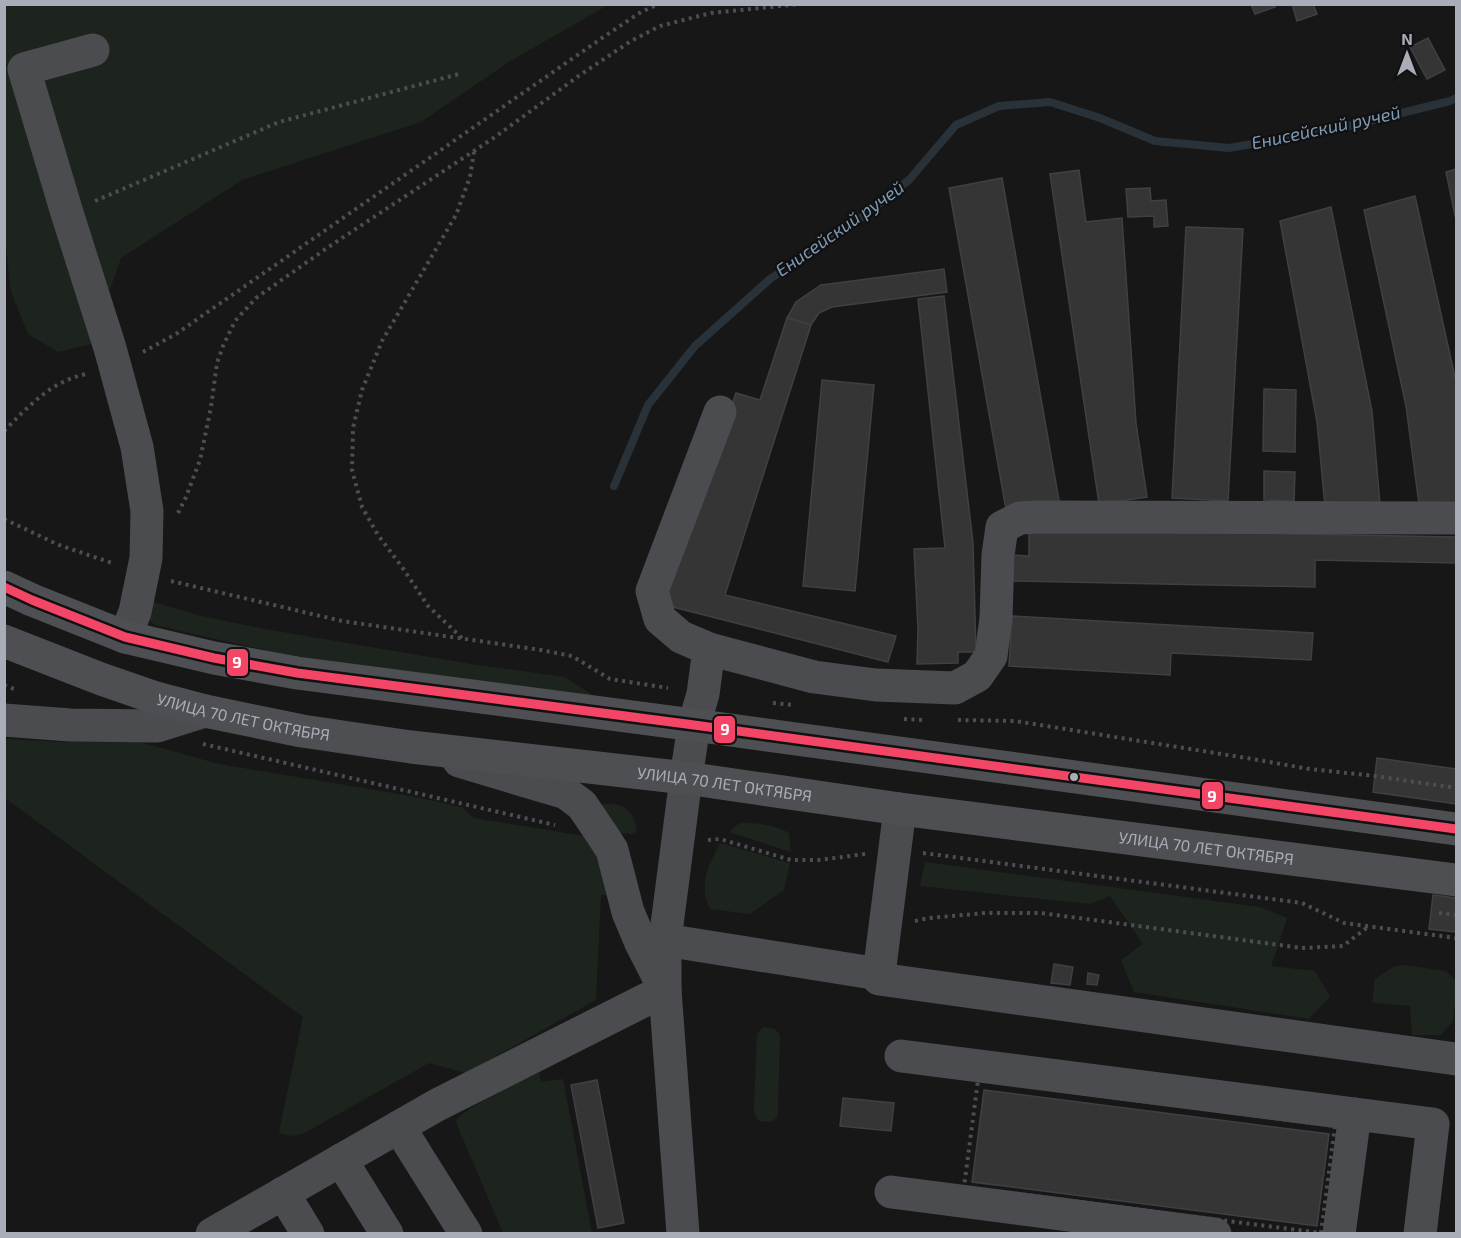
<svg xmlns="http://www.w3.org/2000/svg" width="1461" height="1238" viewBox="0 0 1461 1238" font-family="'Exo 2',sans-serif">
  <rect width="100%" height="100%" fill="#171717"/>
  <g fill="#1d241e">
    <path d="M4,5H608L512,60L421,122L242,180L121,258L91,344L58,352L28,334L11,292L4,229Z"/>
    <path d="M143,599L201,616L265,629L471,664L565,677L597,698L430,678L272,652L155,625L147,618Z"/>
    <path d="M5,739L65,742L136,741L219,764L411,796L462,807L474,818L590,837L611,896L601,895L596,1000L466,1073L429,1063L303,1134C294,1136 287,1137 279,1132L303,1017L5,798Z"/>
    <path d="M598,804C604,804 613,803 618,805C630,808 637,820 636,832L632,834L611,832Z"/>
    <path d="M742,823C759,823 774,825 789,833L791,852L729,832L737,825Z"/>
    <path d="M720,843L790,863L784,890L750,914L710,909C698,885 708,866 720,843Z"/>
    <path d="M925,862L1260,907L1287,918L1271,966L1315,971L1330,997L1309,1019L1134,992L1121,960L1143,944L1110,896L1090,904L920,886Z"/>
    <path d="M1405,965L1446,971L1456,981V996L1453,1021L1441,1035H1412L1410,1006L1372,1003L1375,979L1393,967Z"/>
    <path d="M764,1027L775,1029L780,1035L778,1110L777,1117L773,1121C760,1123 755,1121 754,1107L757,1034Z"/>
    <path d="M539,1070L541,1082L563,1079L592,1233H503L455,1120L472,1107Z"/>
  </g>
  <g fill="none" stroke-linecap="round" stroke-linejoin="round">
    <path stroke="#2a3239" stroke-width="8" d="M614,486L648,405L695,346L770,279L861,218L909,180L956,125L999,106L1050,102L1100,118L1155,141L1229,148L1333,130L1450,101L1456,98"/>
  </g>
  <g fill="#353536" stroke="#3f4043" stroke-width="1.5">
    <path d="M1251,4H1274L1275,7L1255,14Z"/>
    <path d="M1292,4H1313L1317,14L1297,21Z"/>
    <path d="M1428,38L1445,70L1427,79L1410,47Z"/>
    <path d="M1456,169V220L1446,172Z"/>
    <path d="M1079,170L1086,222L1122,218L1136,423L1147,497L1099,504L1050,174Z"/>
    <path d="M1002,178L1060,506L1007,515L949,188Z"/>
    <path d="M1150,188L1151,201L1166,200L1168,226L1154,227V216L1128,217L1126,189Z"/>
    <path d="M1415,196L1456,382V504H1419L1406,406L1364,210Z"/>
    <path d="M1331,207L1372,411L1380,505L1325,506L1317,422L1280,221Z"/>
    <path d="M1186,227L1243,229L1228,501L1172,498Z"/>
    <path d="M944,269L947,292L832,307L819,313L811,325L787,318L796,302L821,285Z"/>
    <path d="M944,296L973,543L976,652H958V663L917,664L918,629L914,549L945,548L918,299Z"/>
    <path d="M787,318L811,325L725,595L896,636L888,662L673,607L665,594L736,393L760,400Z"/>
    <path d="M822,380L874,385L855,591L803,586Z"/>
    <path d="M1264,389L1296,390L1295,452L1263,451Z"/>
    <path d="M1264,471L1295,472L1294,501L1264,500Z"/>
    <path d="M1029,529L1456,537V563L1315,560V587L1011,581V555L1029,556Z"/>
    <path d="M1012,616L1313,633L1311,660L1171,653L1170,675L1009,666Z"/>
    <path d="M1377,758L1456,769V804L1373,792Z"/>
    <path d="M1433,895L1456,898V932L1429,929Z"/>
    <path d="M1054,964L1073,967L1070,985L1051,983Z"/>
    <path d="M1088,973L1099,975L1097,985L1087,984Z"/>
    <path d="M597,1080L624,1223L598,1228L571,1085Z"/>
    <path d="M984,1090L1329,1134L1317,1226L972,1182Z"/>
    <path d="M843,1098L894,1103L891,1131L840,1126Z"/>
  </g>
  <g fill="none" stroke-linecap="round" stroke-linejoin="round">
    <g stroke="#4d4e52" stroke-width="4" stroke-dasharray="3 4.5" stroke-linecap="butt">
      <path d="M95,201L279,122L459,74"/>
      <path d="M143,352L176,334L602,38L641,12L659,4"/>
      <path d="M4,431C29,406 50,382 86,374"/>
      <path d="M178,513L186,497L200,460L211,407L217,363L223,346L235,321L256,298L327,248L495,137L580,75L631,41L660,26L711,13L801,4"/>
      <path d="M4,519L59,545L115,564"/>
      <path d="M171,581L342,621L541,650L572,656L610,679L668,688"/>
      <path d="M462,638L428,606L402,567L378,535L362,507L352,470L353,428L362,390L382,341L456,215L470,177L474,152"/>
      <path d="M4,685L14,689"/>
      <path d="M773,703L793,705"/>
      <path d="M904,719L924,720"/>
      <path d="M958,720L1015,721L1240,757L1310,769L1375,776L1456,788"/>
      <path d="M203,744L555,825"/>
      <path d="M708,840L720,839L791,860H819L865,854"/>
      <path d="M923,853L1302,903L1344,923L1456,938"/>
      <path d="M1439,913L1456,915"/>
      <path d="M915,921L929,918L986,913H1041L1302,948L1343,946L1369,926"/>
      <path d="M978,1080L1335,1126L1321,1233L964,1187Z"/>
    </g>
    <g stroke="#4b4c50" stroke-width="33">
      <path d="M93,50L24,69L67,213L110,348L137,447L147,511L146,558L135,612L125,637"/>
      <path d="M720,412L652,591L660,619L681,637L709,649L814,677L876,685L955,688L977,676L991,656L996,618L998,555L1002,527L1020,518L1039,517L1456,518"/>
      <path d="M4,720L70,725L157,726L205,711"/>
      <path d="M665,940L879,974L900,809"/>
      <path d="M879,979L1456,1059"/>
      <path d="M901,1056L1433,1124L1420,1234"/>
      <path d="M399,1127L466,1234"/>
      <path d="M341,1160L387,1234"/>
      <path d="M891,1192L1215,1234"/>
      <path d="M283,1193L308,1234"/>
      <path d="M212,1234L437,1105L665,990L641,943L628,912L612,850L603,836L582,805L566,793L459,761"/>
      <path d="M683,1234L665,990V940L686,778L694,725L703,694L709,649"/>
      <path d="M1339,1234L1355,1114"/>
    </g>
    <g stroke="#4d4f52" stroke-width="33">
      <path d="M4,587L32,600L125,637L214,658L297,673L694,725L1456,829"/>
      <path id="s1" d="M4,641L101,679L156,698L205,711L302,731L411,747L686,778L900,809L1456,880"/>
    </g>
    <g stroke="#111113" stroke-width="14">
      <path id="bus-1" d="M4,587L32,600L125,637L214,658L297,673L694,725L1456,829"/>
    </g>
    <use href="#bus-1" stroke="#f34667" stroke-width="9"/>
  </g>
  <circle fill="#a8adb8" stroke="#111113" stroke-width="2" cx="1074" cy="777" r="5"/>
  <g text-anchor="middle" stroke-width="4.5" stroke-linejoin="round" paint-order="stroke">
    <g font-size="16" fill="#a8adb8" stroke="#111113">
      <text dy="6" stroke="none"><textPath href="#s1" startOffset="252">УЛИЦА 70 ЛЕТ ОКТЯБРЯ</textPath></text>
      <text dy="6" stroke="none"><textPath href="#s1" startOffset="738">УЛИЦА 70 ЛЕТ ОКТЯБРЯ</textPath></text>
      <text dy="6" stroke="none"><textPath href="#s1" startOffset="1224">УЛИЦА 70 ЛЕТ ОКТЯБРЯ</textPath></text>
    </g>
    <g font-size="18" font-style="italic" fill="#7f9bb3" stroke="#111113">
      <text transform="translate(1326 128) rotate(-12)" y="6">Енисейский ручей</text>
      <text transform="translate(840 229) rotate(-35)" y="6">Енисейский ручей</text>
    </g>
  </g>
  <g stroke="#111113" stroke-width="2">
    <rect x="226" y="648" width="23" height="29" rx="6" fill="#f34667"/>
    <rect x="713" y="715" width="23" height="29" rx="6" fill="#f34667"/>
    <rect x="1201" y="781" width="23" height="29" rx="6" fill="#f34667"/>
  </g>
  <g font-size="16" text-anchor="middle" font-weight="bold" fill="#fff">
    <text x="237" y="668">9</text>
    <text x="725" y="735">9</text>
    <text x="1212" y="802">9</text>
  </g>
  <rect width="1461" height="1238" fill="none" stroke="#a8adb8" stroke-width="12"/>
  <g transform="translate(1407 54)" stroke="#111113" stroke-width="4.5" paint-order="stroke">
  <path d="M0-4.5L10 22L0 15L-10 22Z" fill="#a8adb8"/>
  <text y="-9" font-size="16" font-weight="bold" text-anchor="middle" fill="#a8adb8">N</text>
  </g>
</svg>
